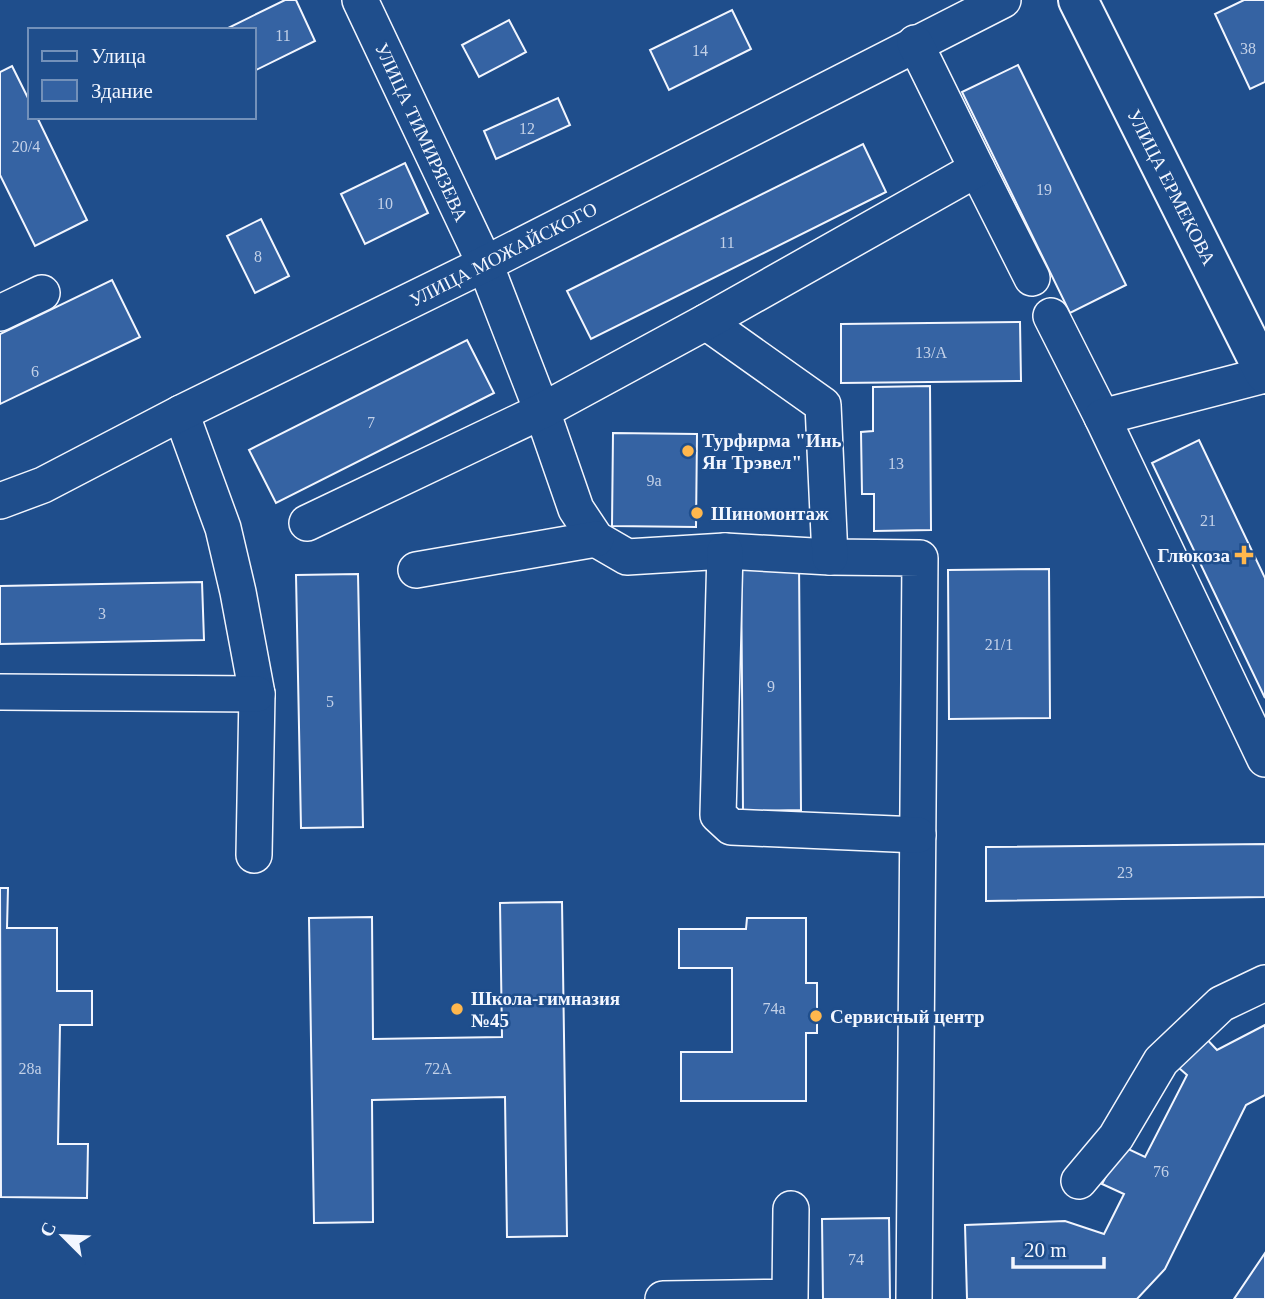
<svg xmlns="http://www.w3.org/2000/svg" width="1265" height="1299" viewBox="0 0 1265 1299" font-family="'Times New Roman',serif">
  <rect width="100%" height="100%" fill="#1f4e8c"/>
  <g fill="#3563a3" stroke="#f2f6ff" stroke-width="2">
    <path d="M285,0H296L315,41L254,71V30L228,28Z"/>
    <path d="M1244,0H1265V82L1250,89L1215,14Z"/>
    <path d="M732,10L751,49L669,90L650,50Z"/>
    <path d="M509,20L526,52L479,77L462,45Z"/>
    <path d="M1018,65L1126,285L1070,313L962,92Z"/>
    <path d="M12,66L30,102V117H37L87,220L35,246L0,175V72Z"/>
    <path d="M558,98L570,125L496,159L484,131Z"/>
    <path d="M863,144L886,192L591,339L567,291Z"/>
    <path d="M405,163L428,213L365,244L341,194Z"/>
    <path d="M261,219L289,276L255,293L227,236Z"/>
    <path d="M112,280L140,337L0,404V334Z"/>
    <path d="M1020,322L1021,381L841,383V324Z"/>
    <path d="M467,340L494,393L276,503L249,450Z"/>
    <path d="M930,386L931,530L874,531V494H862L861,432L873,431V387Z"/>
    <path d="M613,433L697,434L696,527L612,526Z"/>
    <path d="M1199,440L1265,578V698L1152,463Z"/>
    <path d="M799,561L801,810L743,811L741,562Z"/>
    <path d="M1049,569L1050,718L949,719L948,570Z"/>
    <path d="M358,574L363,827L301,828L296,575Z"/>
    <path d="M202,582L204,640L0,644V586Z"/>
    <path d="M1265,844V897L986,901V847Z"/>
    <path d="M0,888H8L7,928H57V991H92V1025H60L58,1144H88L87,1198L1,1197Z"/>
    <path d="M562,902L567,1236L507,1237L505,1097L372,1100L373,1222L314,1223L309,918L372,917L373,1039L502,1037L500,903Z"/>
    <path d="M747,918H806V983H817V1033H806V1101H681V1052H732V968H679V929H746Z"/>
    <path d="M1265,1025V1095L1246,1105L1165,1269L1137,1299H967L965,1225L1065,1221L1104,1234L1124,1194L1102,1184L1122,1146L1145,1157L1187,1075L1171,1061L1200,1032L1217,1050Z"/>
    <path d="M889,1218L890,1299H823L822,1219Z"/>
    <path d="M1265,1253V1299H1234Z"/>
  </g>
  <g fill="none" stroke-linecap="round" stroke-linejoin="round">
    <g stroke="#f2f6ff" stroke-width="38">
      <g id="minor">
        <path d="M360,0L485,264L542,411L576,509L596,539L627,557L725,551L830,557L920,558L914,1299"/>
        <path d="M977,169L1032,278"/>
        <path d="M0,313L42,293"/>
        <path d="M1051,316L1102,417"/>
        <path d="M706,322L823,405L830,557"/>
        <path d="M1265,375L1102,417L1265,759"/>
        <path d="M181,413L223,528L238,592L257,694L254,855"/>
        <path d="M0,501L43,485L181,413L485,264L1003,0"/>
        <path d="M307,523L542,411L706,322L977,169L915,43"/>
        <path d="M725,551L718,815L731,827L918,835"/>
        <path d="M416,570L596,539"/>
        <path d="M0,692L257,694"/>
        <path d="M1079,1181L1116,1137L1161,1061L1221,1004L1265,983"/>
        <path d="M663,1299L790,1297L791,1209"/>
      </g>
    </g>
    <g stroke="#f2f6ff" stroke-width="42">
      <path id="major" d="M1078,0L1265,374"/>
    </g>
    <use href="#minor" stroke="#1f4e8c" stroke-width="35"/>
    <use href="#major" stroke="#1f4e8c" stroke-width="38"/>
  </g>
  <g fill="#ffb74d" stroke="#1f4e8c" stroke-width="2.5">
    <circle cx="688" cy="451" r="7"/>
    <circle cx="697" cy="513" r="7"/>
    <path d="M1240.5 544.5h7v7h7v7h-7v7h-7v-7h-7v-7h7z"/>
    <circle cx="457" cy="1009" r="7"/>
    <circle cx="816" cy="1016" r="7"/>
  </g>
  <g text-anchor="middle" stroke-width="5" stroke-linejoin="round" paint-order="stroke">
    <g font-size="16" fill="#c3d1e8">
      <text x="283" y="41">11</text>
      <text x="1248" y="54">38</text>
      <text x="700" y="56">14</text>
      <text x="527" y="134">12</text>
      <text x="26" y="152">20/4</text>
      <text x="1044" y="195">19</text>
      <text x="385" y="209">10</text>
      <text x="727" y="248">11</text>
      <text x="258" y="262">8</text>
      <text x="931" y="358">13/А</text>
      <text x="35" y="377">6</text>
      <text x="371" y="428">7</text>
      <text x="896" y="469">13</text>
      <text x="654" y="486">9а</text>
      <text x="1208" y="526">21</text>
      <text x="102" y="619">3</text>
      <text x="999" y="650">21/1</text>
      <text x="771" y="692">9</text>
      <text x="330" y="707">5</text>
      <text x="1125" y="878">23</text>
      <text x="774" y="1014">74а</text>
      <text x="30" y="1074">28а</text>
      <text x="438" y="1074">72А</text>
      <text x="1161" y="1177">76</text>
      <text x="856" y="1265">74</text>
    </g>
    <g font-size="19" fill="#f2f6ff" stroke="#1f4e8c">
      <text transform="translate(422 132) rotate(65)" y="7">УЛИЦА ТИМИРЯЗЕВА</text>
      <text transform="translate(1172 187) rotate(63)" y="7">УЛИЦА ЕРМЕКОВА</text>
      <text transform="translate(503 254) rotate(-27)" y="7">УЛИЦА МОЖАЙСКОГО</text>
    </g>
    <g font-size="19" font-weight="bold" fill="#f2f6ff" stroke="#1f4e8c" text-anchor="start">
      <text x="702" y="447">Турфирма "Инь<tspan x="702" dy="22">Ян Трэвел"</tspan></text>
      <text x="711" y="520">Шиномонтаж</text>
      <text x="1230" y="562" text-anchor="end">Глюкоза</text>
      <text x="471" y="1005">Школа-гимназия<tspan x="471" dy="22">№45</tspan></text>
      <text x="830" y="1023">Сервисный центр</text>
    </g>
  </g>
  <rect x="28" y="28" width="228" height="91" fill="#1f4e8c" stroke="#7391ba" stroke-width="2"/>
  <rect x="42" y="51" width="35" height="10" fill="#1f4e8c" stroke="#7391ba" stroke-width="2"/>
  <text x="91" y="63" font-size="21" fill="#f2f6ff">Улица</text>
  <rect x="42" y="80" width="35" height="21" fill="#3563a3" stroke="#7391ba" stroke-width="2"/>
  <text x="91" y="98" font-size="21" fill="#f2f6ff">Здание</text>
  <g transform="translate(63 1236) rotate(294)" stroke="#1f4e8c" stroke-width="5" paint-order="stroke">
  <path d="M0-5L12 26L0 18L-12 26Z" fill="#f2f6ff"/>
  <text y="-10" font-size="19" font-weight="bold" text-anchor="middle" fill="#f2f6ff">С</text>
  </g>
  <path d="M1013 1257v10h91v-10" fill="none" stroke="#f2f6ff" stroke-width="3.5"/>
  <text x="1024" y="1257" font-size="21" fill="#f2f6ff" stroke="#1f4e8c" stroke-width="5" paint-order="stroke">20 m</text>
</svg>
